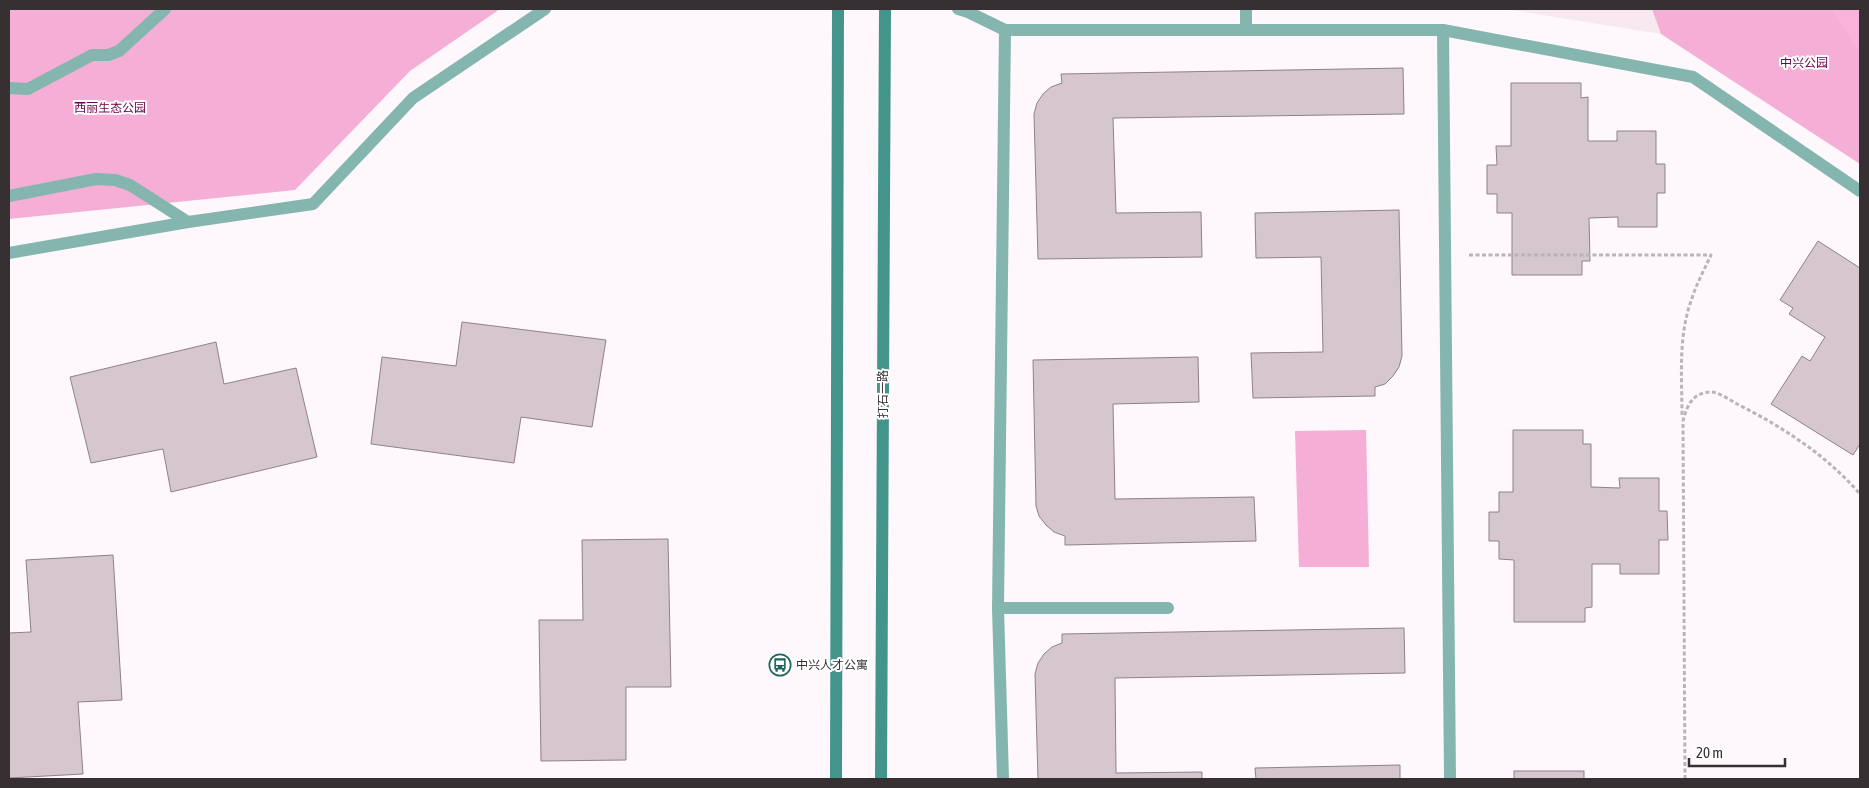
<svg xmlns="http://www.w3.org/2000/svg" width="1869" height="788" viewBox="0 0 1869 788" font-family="'Asap Condensed','Noto Sans SC',sans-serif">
  <rect width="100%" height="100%" fill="#fef7fb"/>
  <path fill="#f8e9f1" d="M1506,9H1652L1661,34Z"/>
  <g fill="#f5aed5">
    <path d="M9,9H500L410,71L295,190L9,219Z"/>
    <path d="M1652,9H1860V164L1661,34Z"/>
    <path d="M1366,430L1369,567H1299L1295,431Z"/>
  </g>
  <path fill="#f9b2d9" d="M1831,9H1860V54Z"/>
  <g fill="#d6c6ce" stroke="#908189">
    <path d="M1403,68L1404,114L1113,118L1116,213L1201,212L1202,257L1038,259L1034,114L1037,103L1043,94L1051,87L1062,83L1061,74Z"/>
    <path d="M1511,83H1581V98L1588,97V141H1617V131H1656V164H1665V193H1657V227H1618V217L1589,218L1590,261H1582V275H1512V213H1497V194H1487V165H1497L1496,146H1511Z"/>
    <path d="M1399,210L1402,356L1399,367L1393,376L1385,384L1375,387V396L1253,398L1251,353L1323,352L1321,257L1256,258L1255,213Z"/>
    <path d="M1818,241L1860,268V444L1853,455L1771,404L1802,356L1810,361L1825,337L1789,314L1793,308L1780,300Z"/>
    <path d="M462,322L606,340L592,427L521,417L514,463L371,444L382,357L456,366Z"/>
    <path d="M216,342L224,384L296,368L317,457L171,492L163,449L91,463L70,377Z"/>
    <path d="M1198,357L1199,402L1113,404L1115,499L1254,497L1256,541L1065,545V536L1054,532L1046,525L1039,516L1036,506L1033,360Z"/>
    <path d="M1513,430H1583V444H1591V487L1620,488L1619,478H1659V511H1667L1668,540H1659V574H1620V564H1592V607L1585,608V622H1514V560L1499,559V541H1489V512H1499V492H1513Z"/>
    <path d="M668,539L671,687H626V760L541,761L539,620H583L582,540Z"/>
    <path d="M113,555L122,700L78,702L83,774L9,778V633L31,632L26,560Z"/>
    <path d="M1404,628L1405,673L1115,678L1116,773L1202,772V779H1038L1035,674L1038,663L1044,654L1052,647L1062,643V634Z"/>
    <path d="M1400,765V779H1256L1255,768Z"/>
    <rect x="1514" y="771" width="70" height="8"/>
  </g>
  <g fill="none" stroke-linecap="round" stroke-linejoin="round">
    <g stroke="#bab3b7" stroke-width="3" stroke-dasharray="4 2.5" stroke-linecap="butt">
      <path d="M1469,255H1711C1704,270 1696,285 1691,301C1678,338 1682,377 1682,415"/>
      <path d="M1685,779L1683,421C1687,405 1693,392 1712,392C1720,393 1730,400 1737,404C1783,427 1826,455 1860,494"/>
    </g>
    <g stroke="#84b6af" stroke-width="12">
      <path d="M1246,9V30"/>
      <path d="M1443,30L1693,77L1860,191"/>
      <path d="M9,88L28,89L92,55H108L119,51L165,9"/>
      <path d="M9,196L96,179L115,180L130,185L188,222"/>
      <path d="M9,253L188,222L313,204L413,98L545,9"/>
      <path d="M998,608H1168"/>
    </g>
    <g stroke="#84b6af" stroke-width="12">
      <path d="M958,9L968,12L1005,30H1443L1450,779"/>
      <path d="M1003,779L998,608L1005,30"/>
    </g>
    <g stroke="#43958b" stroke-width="12">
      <path d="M836,779L838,9"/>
      <path d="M881,779L885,9"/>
    </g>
  </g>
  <defs>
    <g id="bus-ring" transform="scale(1.125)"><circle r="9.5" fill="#fff" stroke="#1d675f" stroke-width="1.5"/><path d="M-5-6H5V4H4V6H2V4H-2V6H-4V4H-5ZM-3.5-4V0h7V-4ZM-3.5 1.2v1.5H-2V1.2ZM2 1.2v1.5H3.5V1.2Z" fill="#1d675f"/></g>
  </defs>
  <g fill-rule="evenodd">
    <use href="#bus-ring" x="780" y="665"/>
  </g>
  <g text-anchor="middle" stroke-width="4" stroke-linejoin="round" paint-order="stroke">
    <g font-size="12" fill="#6c024d" stroke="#fff">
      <text x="1804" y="67">中兴公园</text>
      <text x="110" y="112">西丽生态公园</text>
    </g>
    <g font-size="12" fill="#363033" stroke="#fff">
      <text transform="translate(883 394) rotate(-90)" y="4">打石一路</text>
    </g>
    <g font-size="12" fill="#363033" stroke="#fff" text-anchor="start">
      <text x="796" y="669">中兴人才公寓</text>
    </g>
  </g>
  <rect width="1869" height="788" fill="none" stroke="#363033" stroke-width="20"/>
  <path d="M1689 758v8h96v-8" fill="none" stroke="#363033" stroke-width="2.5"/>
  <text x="1696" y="758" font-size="15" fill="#363033" stroke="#ffffff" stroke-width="4" paint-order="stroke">20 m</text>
</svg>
